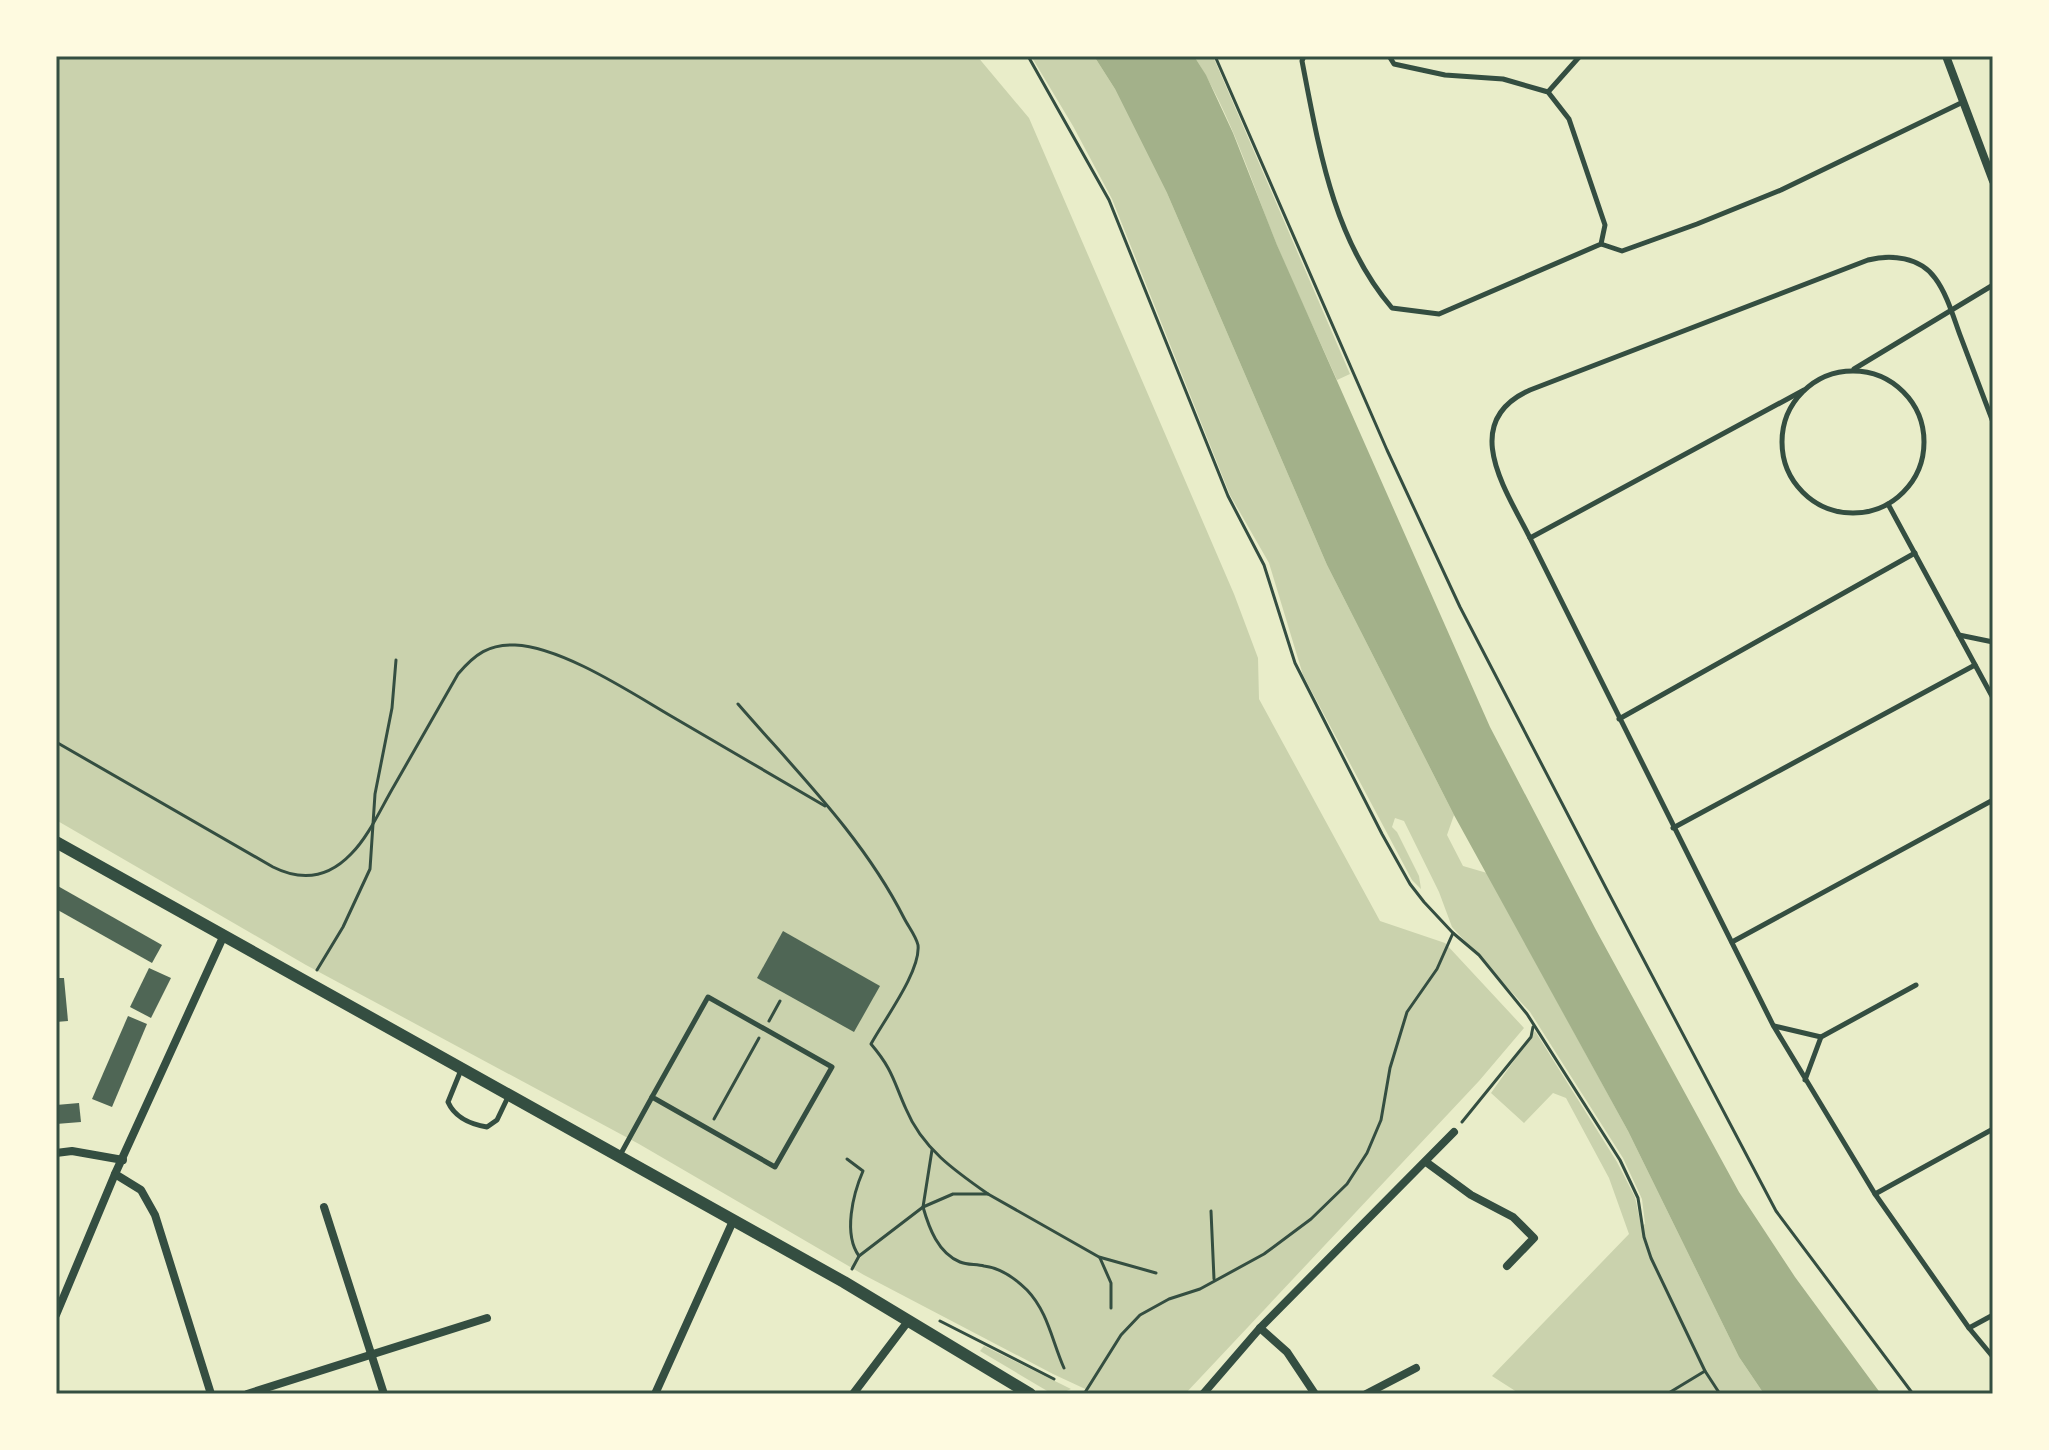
<svg xmlns="http://www.w3.org/2000/svg" width="2049" height="1450" viewBox="0 0 2049 1450" font-family="'Playfair Display',serif">
  <rect width="100%" height="100%" fill="#e9edc9"/>
  <g fill="#cad2ad">
    <path d="M56,56H977L1029,118L1234,594L1258,658L1259,699L1380,921L1445,943L1524,1028L1479,1081L1185,1394H1096L1053,1374L864,1275L639,1144L306,965L56,820Z"/>
    <path d="M1031,56H1094L1115,89L1167,193L1327,565L1454,815L1447,835L1463,866L1487,873L1628,1131L1739,1357L1764,1394H1520L1492,1376L1629,1234L1609,1178L1566,1098L1553,1093L1524,1123L1491,1093L1535,1031L1617,1162L1635,1197L1641,1226L1645,1224L1642,1199L1623,1158L1530,1012L1452,927L1439,892L1404,821L1395,818L1392,827L1397,832L1419,876L1421,889L1412,880L1303,675L1269,563L1230,495L1112,199L1073,126Z"/>
    <path d="M1194,56H1212L1215,61L1350,374L1337,380C1317,334 1295,289 1276,243C1251,180 1231,114 1194,56Z"/>
    <path d="M984,1346L1071,1389L1060,1394L1049,1392L980,1351Z"/>
  </g>
  <path fill="#a3b18a" d="M1094,56H1194L1206,75L1233,133L1277,245L1490,727L1596,930L1739,1192L1795,1277L1881,1394H1764L1739,1357L1628,1131L1454,815L1327,565L1167,193L1115,89Z"/>
  <g fill="#4f6655">
    <path d="M56,885L162,945L152,963L56,909Z"/>
    <path d="M783,931L880,986L854,1032L757,978Z"/>
    <path d="M149,968L171,978L151,1018L130,1007Z"/>
    <path d="M56,978H64L68,1021L56,1022Z"/>
    <path d="M128,1016L147,1024L112,1107L92,1099Z"/>
    <path d="M79,1103L81,1122L56,1124V1105Z"/>
  </g>
  <g fill="none" stroke-linecap="round" stroke-linejoin="round">
    <g stroke="#344e41" stroke-width="3">
      <path d="M1028,56L1109,200L1228,496L1264,565L1295,663L1382,834L1410,884L1424,902L1453,933L1479,955L1527,1014L1620,1160L1638,1198L1644,1237L1651,1258L1705,1371L1720,1394"/>
      <path d="M1215,56L1387,450L1460,607L1607,890L1776,1211L1913,1394"/>
      <path d="M738,704C797,772 863,837 904,918C908,926 916,936 918,945C921,971 884,1020 871,1044C893,1070 893,1080 906,1109C922,1148 955,1171 988,1194"/>
      <path d="M56,742L273,867C301,881 328,878 351,854C369,836 381,808 394,786C415,749 437,711 458,674C475,654 489,644 515,645C562,647 630,692 671,716C722,746 774,776 825,806"/>
      <path d="M317,970L343,927L370,869L375,794L392,708L396,660"/>
      <path d="M769,1021L780,1001"/>
      <path d="M714,1119L759,1038"/>
      <path d="M1462,1122L1531,1037L1533,1027"/>
      <path d="M847,1159L863,1171C853,1194 843,1234 859,1256"/>
      <path d="M1211,1211L1214,1279"/>
      <path d="M1100,1258L1111,1283V1308"/>
      <path d="M852,1269L859,1256L923,1207L932,1150"/>
      <path d="M940,1321L1054,1379"/>
      <path d="M1064,1368C1052,1341 1048,1312 1027,1290C1016,1279 1000,1268 984,1266C977,1264 967,1265 960,1262C938,1253 929,1228 923,1207L953,1194H988L1099,1257L1156,1273"/>
      <path d="M1084,1394L1121,1335L1140,1315L1169,1299L1200,1289L1264,1254L1311,1219L1347,1184L1367,1153L1381,1120L1390,1068L1407,1012L1437,969L1453,933"/>
      <path d="M1667,1394L1705,1371"/>
    </g>
    <g stroke="#344e41" stroke-width="5">
      <path d="M1304,56L1302,61C1319,148 1333,239 1392,308L1439,314L1601,244L1605,225L1569,119L1548,92L1503,79L1445,75L1394,64L1389,56"/>
      <path d="M1548,92L1580,56"/>
      <path d="M1601,244L1622,251L1697,224L1781,190L1963,102"/>
      <path d="M1854,369L1993,285"/>
      <circle cx="1853" cy="442" r="71"/>
      <path d="M1804,390L1530,538L1773,1025L1875,1194L1969,1328L1993,1357"/>
      <path d="M1888,504L1993,698"/>
      <path d="M1530,538C1506,490 1458,422 1530,390L1868,260C1891,254 1920,257 1935,278C1947,294 1953,316 1960,335C1971,364 1982,393 1993,422"/>
      <path d="M1959,635L1993,642"/>
      <path d="M1619,719L1915,553"/>
      <path d="M1673,828L1975,665"/>
      <path d="M1732,942L1993,800"/>
      <path d="M708,997L832,1067L775,1167L652,1097Z"/>
      <path d="M1774,1026L1821,1037"/>
      <path d="M461,1070L448,1102C455,1118 470,1124 487,1127L497,1120L508,1097"/>
      <path d="M1805,1080L1821,1037L1916,985"/>
      <path d="M619,1157L652,1097"/>
      <path d="M1875,1194L1993,1129"/>
      <path d="M1969,1328L1993,1315"/>
    </g>
    <g stroke="#344e41" stroke-width="8">
      <path d="M1946,56L1993,181"/>
      <path d="M56,1153L72,1151L123,1160"/>
      <path d="M1426,1162L1471,1195L1513,1217L1534,1238L1507,1266"/>
      <path d="M115,1174L141,1190L155,1215L211,1394"/>
      <path d="M324,1207L384,1394"/>
      <path d="M56,1315L115,1174L224,935"/>
      <path d="M1260,1328L1287,1352L1315,1394"/>
      <path d="M247,1394L487,1318"/>
      <path d="M655,1394L733,1221"/>
      <path d="M853,1394L909,1320"/>
      <path d="M1203,1394L1260,1328L1454,1132"/>
      <path d="M1366,1394L1416,1368"/>
    </g>
    <path stroke="#344e41" stroke-width="12" d="M56,842L844,1282L1030,1394"/>
  </g>
  <rect width="2049" height="1450" fill="none" stroke="#fefae0" stroke-width="116"/>
  <rect x="58" y="58" width="1933" height="1334" fill="none" stroke="#344e41" stroke-width="3"/>
</svg>
